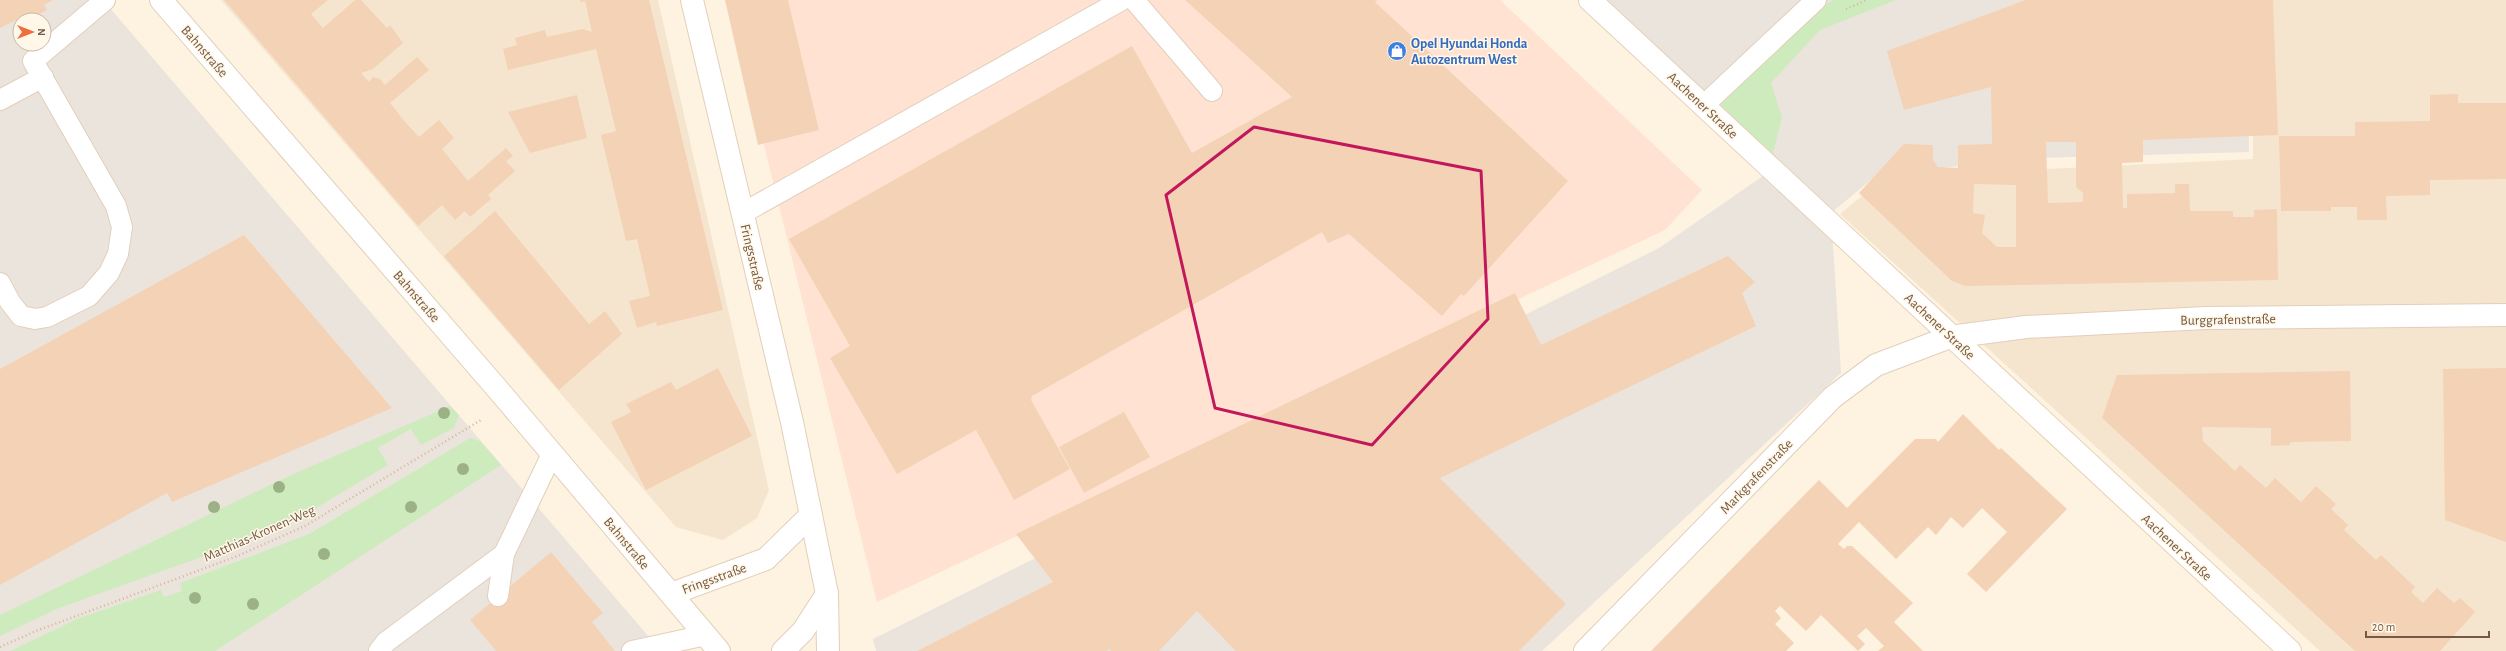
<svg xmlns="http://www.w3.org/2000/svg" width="2506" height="651" viewBox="0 0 2506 651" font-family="'Alegreya Sans',sans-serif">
  <rect width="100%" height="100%" fill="#fdf3e0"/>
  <g fill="#f5e5ce">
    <path d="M221,0H658L769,490L757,518L723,540L676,527Z"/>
    <path d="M2253,0H2506V651H2320L1840,214L1885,177L2253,159Z"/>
  </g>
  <path fill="#ffe2d2" d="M728,0H1500L1702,190L1665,230L877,602Z"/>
  <g fill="#ebe4dc" fill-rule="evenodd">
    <path d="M0,0H103L661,651H0ZM20,20H44V44H20Z"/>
    <path d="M1607,0H2247L2249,152L2035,158L1877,175L1831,213L1841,373L1542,651H876L873,639L1659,248L1773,169Z"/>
  </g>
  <g fill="#ceebbe">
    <path d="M1834,0H1896L1820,30L1771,83L1782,117L1773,153L1719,107L1807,13Z"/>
    <path d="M450,406L459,415L454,428L421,445L411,429L378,448L388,465L301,517L246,541L59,608L0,636V615L291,475Z"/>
    <path d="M470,438L480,441L501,465L215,651H10L79,618L161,590L164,597L182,591L180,583L309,534Z"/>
  </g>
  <g fill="#f4d2b6" fill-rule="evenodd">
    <path d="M0,0H53L44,5L47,10L28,20H20L19,25L16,20L0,28Z"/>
    <path d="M224,0H328L311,14L323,28L355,0H361L387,28L390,25L403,43L373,69L361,73L369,82L373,77L380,79L385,85L417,57L429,70L390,103L406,123L419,137L439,120L454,138L442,149L468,181L506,148L513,156L506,161L515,171L488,195L491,199L470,217L465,211L455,220L442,205L418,226Z"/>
    <path d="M580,0H649L723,310L657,326L656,322L637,328L629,301L650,296L637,239L626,241L601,135L616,131L596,49L508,70L503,49L517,45L515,38L545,30L547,37L583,29L592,32L585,1L581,2Z"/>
    <path d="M725,0H788L819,130L758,145Z"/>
    <path d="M1185,0H1377L1375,2L1568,181L1464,296L1461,294L1442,316L1349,234L1328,243L1322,232L1032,396L1031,400L1070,469L1014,500L976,430L897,474L830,358L850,346L789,239L1132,46L1192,153L1292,97Z"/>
    <path d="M2026,0H2273L2278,135L2143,140V162L2122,163L2123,208H2127V194L2175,193V184H2189L2190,211H2233V217H2254V210L2277,209L2278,280L1965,286L1952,281L1859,193L1904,144L1933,145V160L1938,167L1958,168V145L1992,144L1991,87L1904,110L1887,51ZM2046,142H2076V187L2083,193V202L2048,203ZM1974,184L2016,185V247H1997L1982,233L1985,215L1973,213Z"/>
    <path d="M2458,94V103H2506V179L2430,180V195L2386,196L2387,220H2357V207H2331V211H2281L2279,136H2355V122L2430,121V95Z"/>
    <path d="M577,95L587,138L530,153L508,112Z"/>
    <path d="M495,211L589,324L605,311L622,334L559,390L444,256Z"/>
    <path d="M244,235L392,408L172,502L167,493L0,585V369Z"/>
    <path d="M1728,256L1755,282L1742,293L1756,326L1440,478L1566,604L1519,651H1236L1197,611L1159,651H1111L1109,649L1107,651H917L1053,582L1016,534L1515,293L1541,345Z"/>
    <path d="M718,368L752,436L646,490L611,422L631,412L626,404L671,382L676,390Z"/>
    <path d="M2506,368V542L2445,520L2443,369Z"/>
    <path d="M2350,371L2351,441L2290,442V445L2271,446V428L2202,427L2203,441L2235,471L2240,465L2266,488L2275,478L2301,502L2316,486L2336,504L2331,509L2348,525L2344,530L2376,560L2381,555L2415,587L2411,592L2423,603L2437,588L2454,603L2460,598L2475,612L2440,651H2355L2102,418L2117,375Z"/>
    <path d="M1124,412L1150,457L1084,493L1059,447Z"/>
    <path d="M1963,414L1999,450L2001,448L2067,509L1986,592L1967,574L2007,532L1982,508L1963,528L1951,517L1936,535L1928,527L1896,559L1859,522L1838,544L1844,549L1847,546H1852L1913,603L1894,622L1923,651H1878L1884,646L1866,628L1857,636L1865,644L1858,651L1821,615L1806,631L1780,606L1775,611L1781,618L1775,624L1794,643L1786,651H1651L1819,480L1847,508L1915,439H1936L1938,442Z"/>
    <path d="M551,552L603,613L592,622L615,651H496L470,620Z"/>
  </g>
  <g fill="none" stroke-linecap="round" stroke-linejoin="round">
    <g stroke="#e2cfbb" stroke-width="22">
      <g id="service">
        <path d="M1134,0L1212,91"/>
        <path d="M0,100L43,77"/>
        <path d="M1704,105L1816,0"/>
        <path d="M743,213L1122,0"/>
        <path d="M0,283L10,302L21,316L35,319L47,317L89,296L109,273L118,254L122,227L116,206L33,61L105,0"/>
        <path d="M498,596L504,554L552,454"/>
        <path d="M379,651L386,642L504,554"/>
        <path d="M632,651L706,635"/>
      </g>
    </g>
    <g stroke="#e2cfbb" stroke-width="24">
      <g id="minor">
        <path d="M692,0L792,422L827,594L828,651"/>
        <path d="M671,594L766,559L811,515"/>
        <path d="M783,651L803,631L827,594"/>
      </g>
    </g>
    <g stroke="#e2cfbb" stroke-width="24">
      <g id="tertiary">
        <path d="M161,0L500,392L719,651"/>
        <path d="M1585,651L1833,397L1876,365L1950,337L2026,327L2206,318L2506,315"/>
      </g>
    </g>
    <g stroke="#e7d1b9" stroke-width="24">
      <path id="secondary" d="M1590,0L2290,651"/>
    </g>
    <g stroke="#d9b599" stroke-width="2.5" stroke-dasharray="1 3" stroke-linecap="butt">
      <path d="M1846,9L1867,0"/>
      <path d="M0,647L36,631L235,557L305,526L481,420"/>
    </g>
    <use href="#service" stroke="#fff" stroke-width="20"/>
    <use href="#minor" stroke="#fff" stroke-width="22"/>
    <use href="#tertiary" stroke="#fff" stroke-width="22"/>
    <use href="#secondary" stroke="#fff" stroke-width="22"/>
  </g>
  <g fill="#9cb286">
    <circle cx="444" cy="413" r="6"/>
    <circle cx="463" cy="469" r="6"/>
    <circle cx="279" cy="487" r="6"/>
    <circle cx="214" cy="507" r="6"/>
    <circle cx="411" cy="507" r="6"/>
    <circle cx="324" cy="554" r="6"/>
    <circle cx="195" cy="598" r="6"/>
    <circle cx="253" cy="604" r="6"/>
  </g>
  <path fill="none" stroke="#c2185b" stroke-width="3" stroke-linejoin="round" d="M1254,127L1481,171L1488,319L1372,445L1215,408L1166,195Z"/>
  <defs>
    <g id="shop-disc" transform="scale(1)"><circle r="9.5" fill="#3f7fe0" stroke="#fff7e7"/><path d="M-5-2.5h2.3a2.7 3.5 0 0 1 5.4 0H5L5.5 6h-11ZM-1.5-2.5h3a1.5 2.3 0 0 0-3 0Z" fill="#fff"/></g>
  </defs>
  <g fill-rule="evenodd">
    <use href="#shop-disc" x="1397" y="51"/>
  </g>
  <g text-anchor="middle" stroke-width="3" stroke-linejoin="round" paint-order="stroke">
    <g font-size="14" font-weight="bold" fill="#366cbe" stroke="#fff7e7" text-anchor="start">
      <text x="1411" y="48">Opel Hyundai Honda<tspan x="1411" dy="16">Autozentrum West</tspan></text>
    </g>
    <g font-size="14" fill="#755946" stroke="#fff7e7">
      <text transform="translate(205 51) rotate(49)" y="5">Bahnstraße</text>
      <text transform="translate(1703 105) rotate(43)" y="5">Aachener Straße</text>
      <text transform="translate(753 257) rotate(77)" y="5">Fringsstraße</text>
      <text transform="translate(417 296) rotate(49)" y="5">Bahnstraße</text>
      <text transform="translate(2228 319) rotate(-1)" y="5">Burggrafenstraße</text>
      <text transform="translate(1940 326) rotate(43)" y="5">Aachener Straße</text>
      <text transform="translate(1756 476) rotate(-46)" y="5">Markgrafenstraße</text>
      <text transform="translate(259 533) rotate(-24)" y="5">Matthias-Kronen-Weg</text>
      <text transform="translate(627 543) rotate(50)" y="5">Bahnstraße</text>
      <text transform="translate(2177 547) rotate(43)" y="5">Aachener Straße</text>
      <text transform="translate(714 578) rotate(-20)" y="5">Fringsstraße</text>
    </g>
  </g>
  <g transform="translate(32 32) rotate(90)"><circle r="19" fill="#fff7e7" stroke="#c8b8a7"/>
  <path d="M0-3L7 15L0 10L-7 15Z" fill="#ef6e3d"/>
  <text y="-6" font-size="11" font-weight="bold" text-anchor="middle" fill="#755946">N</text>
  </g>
  <path d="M2366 631v6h123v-6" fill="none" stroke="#755946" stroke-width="2"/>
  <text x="2372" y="631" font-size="12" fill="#755946" stroke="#fff7e7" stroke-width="3" paint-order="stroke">20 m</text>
</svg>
